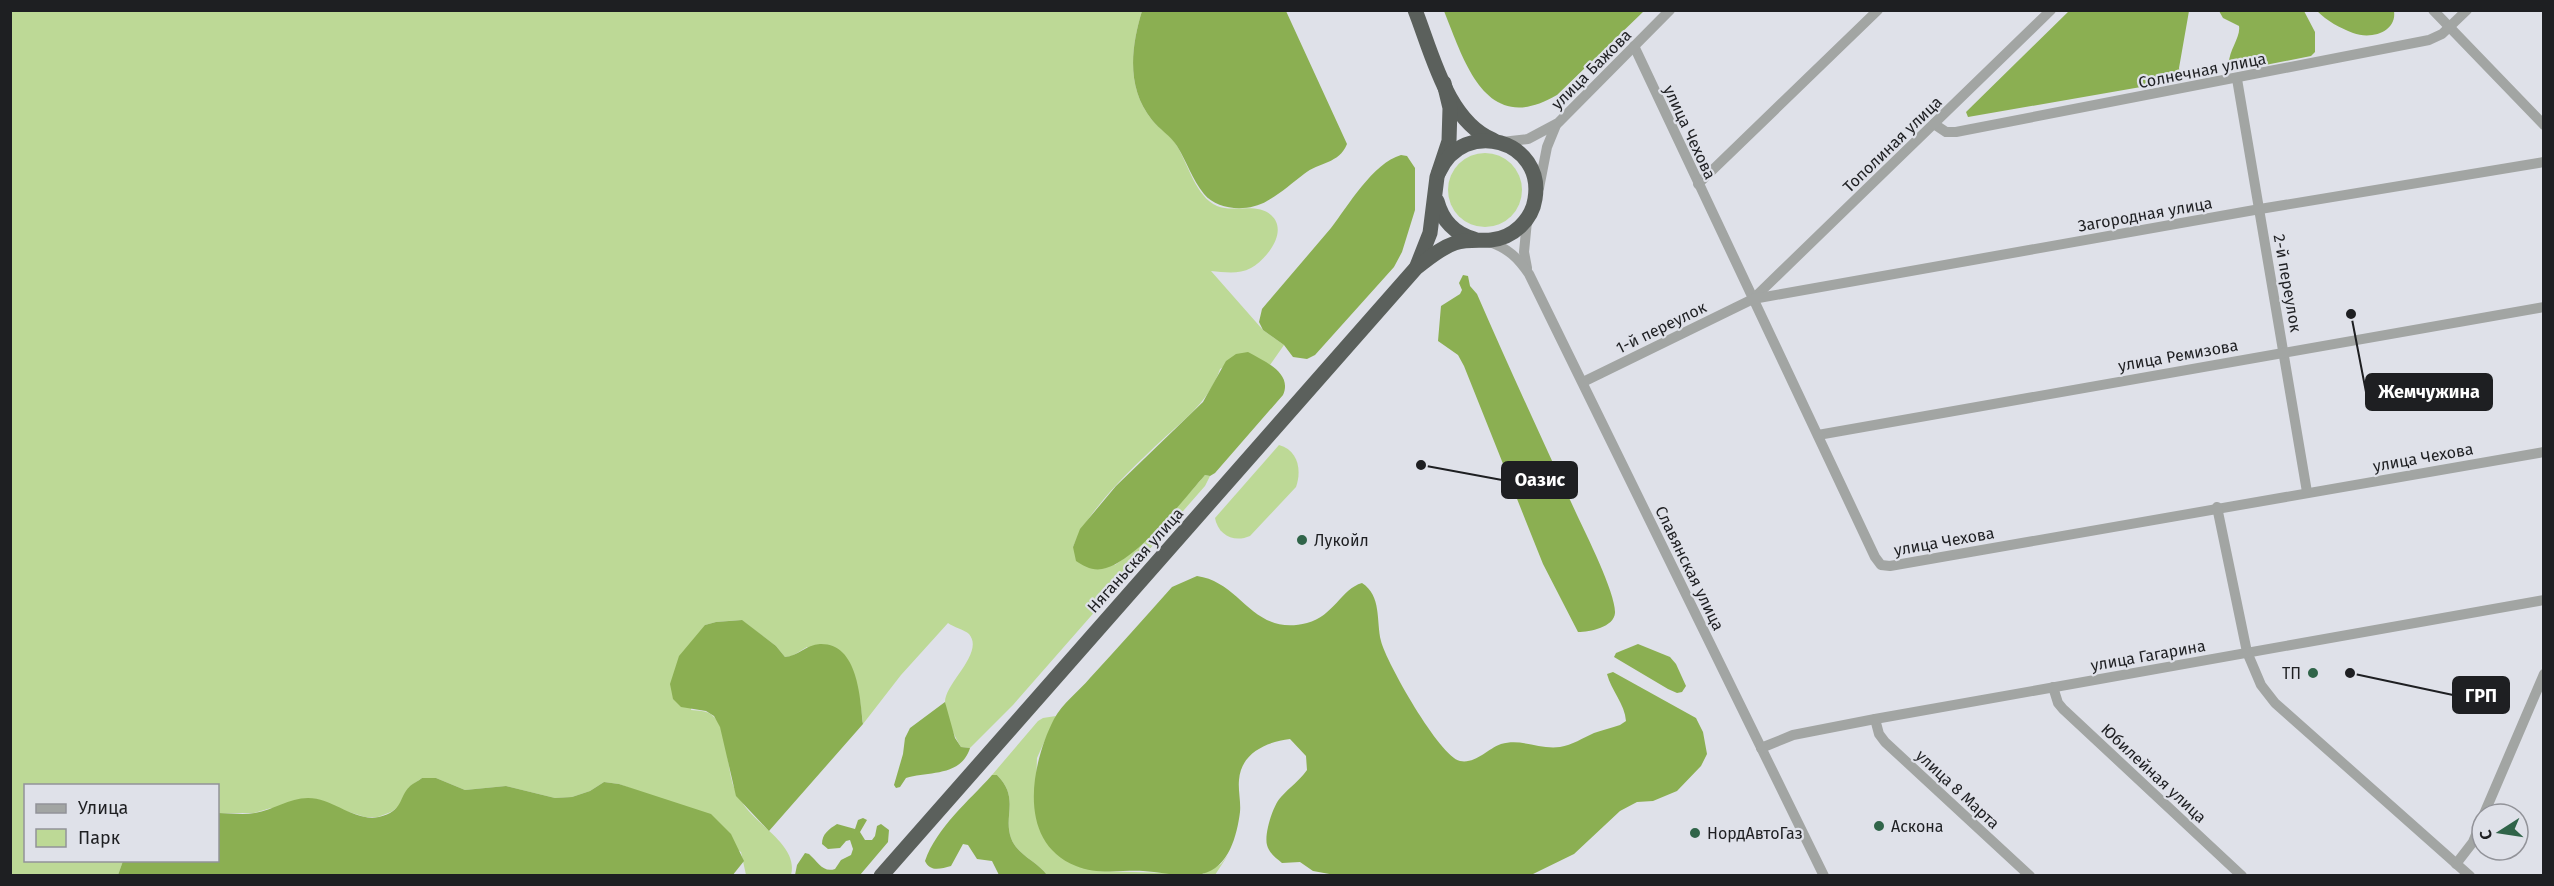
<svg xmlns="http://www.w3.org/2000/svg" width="2554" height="886" viewBox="0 0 2554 886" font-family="'Fira Sans',sans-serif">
  <rect width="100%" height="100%" fill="#dfe1e9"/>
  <g fill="#bdd996">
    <path d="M10,11H1142C1131,47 1126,88 1152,120C1159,129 1171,135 1177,146C1188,164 1196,197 1217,206C1233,213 1257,202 1271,215C1289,231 1267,259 1251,268C1238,275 1224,272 1211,271L1263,330L1284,345L1270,365L1248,353L1220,369C1210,400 1185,419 1162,440C1131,469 1089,508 1073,547L1115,565C1150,540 1177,507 1205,475L1210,476L1205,486L1013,705L970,748L961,747C954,736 945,716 945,702C945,683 985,653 969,634C965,630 953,627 948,623L901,675L863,724L860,700L807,647L792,656L785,657L776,646L741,620L716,622L705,625L691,710C699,711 707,710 713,716C727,728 727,764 732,781C733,788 739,795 742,802C755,825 799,845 791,875H746L741,852L665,801L619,784L604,782L590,791L572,797L555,798L506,786L465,790L436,778H422L409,787L402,804L391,812L378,817H365L349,812L271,808L254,813H218V786H26V860L123,861L118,875H11Z"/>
    <circle cx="1485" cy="190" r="37"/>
    <path d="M1279,445C1298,450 1302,470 1296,487L1250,536C1234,543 1218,535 1215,518Z"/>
    <path d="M1056,716L1037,758L1036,784L1098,871L1203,874L1221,864L1228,855L1215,875H1047C1037,861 1017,855 1011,838C1003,816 1020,798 997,775H992L1038,721L1043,718Z"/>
  </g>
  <g fill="#8baf52">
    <path d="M2070,10L2189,11L2179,68L2181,80L1968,117L1966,112Z"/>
    <path d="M1142,11H1286L1347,144C1339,164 1319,162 1304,174C1292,183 1280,194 1267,201C1249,212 1218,211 1204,194C1192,179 1187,162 1177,146C1171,136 1159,129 1152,120C1126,88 1131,47 1142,11Z"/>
    <path d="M1444,11H1644L1557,95C1486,137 1465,63 1444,11Z"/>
    <path d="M2219,11H2304L2315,32V52L2311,56L2235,71L2229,63C2229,50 2241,37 2239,26L2223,18Z"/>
    <path d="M2317,11H2394C2397,32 2371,40 2353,33C2340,28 2327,21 2317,11Z"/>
    <path d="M1401,155L1407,156L1415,168V210L1402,252L1394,267L1315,355L1307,359L1293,357L1284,345L1263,330L1259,322L1262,309C1285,282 1308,255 1331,228C1348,206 1373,163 1401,155Z"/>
    <path d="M1463,275L1468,276L1470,286L1477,294C1509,368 1543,441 1577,515C1586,534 1616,594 1615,613C1614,627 1590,632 1578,632L1543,564L1464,366L1458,355L1438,341L1441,306L1460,294L1462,290L1459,283Z"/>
    <path d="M1248,352C1264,361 1293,373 1283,395L1215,473L1210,476L1205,475C1183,500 1134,564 1102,569C1093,571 1083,566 1076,561L1073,547L1080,529L1116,486L1203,402L1226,361L1236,354Z"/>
    <path d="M1197,576C1242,582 1252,637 1307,623C1334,616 1341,589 1362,583C1382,596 1376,621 1381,641C1386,662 1440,757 1460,761C1476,764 1487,749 1501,744C1522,738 1540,750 1560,747C1572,745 1583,738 1594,733C1602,730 1612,728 1620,725L1626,721C1625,704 1611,690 1607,674L1613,672L1696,718L1703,732L1707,754L1701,766L1677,791L1653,801L1637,802L1620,811L1574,854L1531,875H1335L1313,871L1300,862L1282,863C1276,858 1269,853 1267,845C1264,834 1273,805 1281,797C1290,787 1299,781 1307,770L1306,756L1290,739C1266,742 1241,753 1239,780C1238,791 1241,802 1240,812C1237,835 1229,868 1202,874C1184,878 1162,872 1143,871C1121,870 1097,875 1076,866C1016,842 1031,764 1054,719C1062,704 1079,691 1090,678C1118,648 1145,617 1172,587Z"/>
    <path d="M742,620L776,646L785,657C798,656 806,645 820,644C858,643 860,697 863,724L769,831L736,796L720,727L714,716L706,711L681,707L673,699L670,684L679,656L705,625L716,622Z"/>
    <path d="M1638,644L1670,657L1676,664L1686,686L1682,692L1677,693L1668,689L1614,657L1616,653Z"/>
    <path d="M945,702L955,738L961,747L970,748C961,777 929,771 906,778L900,787L896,788L894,785L903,754L905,738L910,728Z"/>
    <path d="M992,775H997C1020,798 1003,816 1011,838C1017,855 1037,861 1047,875H999L992,861L977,859L968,845L963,844L951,866C940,869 930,872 925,861C937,827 969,801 992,775Z"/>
    <path d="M422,778H436L465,790L506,786L555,798L572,797L590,791L604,782L619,784L711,814L731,834L744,861L732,876L118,875L123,861L218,860V813C230,813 243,815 255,813C273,810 289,798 308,798C333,798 354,822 379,817C404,811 398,798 410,786C413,783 419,781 422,778Z"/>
    <path d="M863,818L867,820L860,832L865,840H872L875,836L877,826L881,824L889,830L888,842L860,875H795L797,865L805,853L809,854C818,862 823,873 835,869L841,860L851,855L853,849L850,840L846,841L840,848L828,849L822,844C822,834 829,829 837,824L855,829L858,820Z"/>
  </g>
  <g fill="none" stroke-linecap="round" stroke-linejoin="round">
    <g stroke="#a2a5a3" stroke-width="10">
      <path d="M2433,10L2544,125"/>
      <path d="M1634,46L1875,557L1881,565L1890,566L2544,452"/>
      <path d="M2237,79L2307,492"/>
      <path d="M1934,124L1946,132H1956L2429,40L2442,34L2467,10"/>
      <path d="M1502,142L1528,139L1558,123L1670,10"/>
      <path d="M1698,184L1878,10"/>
      <path d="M1539,188L1547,147L1556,125"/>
      <path d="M1527,221L1524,252L1527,268"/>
      <path d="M1489,242C1508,248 1518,258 1529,274L1824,876"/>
      <path d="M1753,299L2051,10"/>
      <path d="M1583,382L1753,299L2260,209L2544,162"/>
      <path d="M1818,435L2544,307"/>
      <path d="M2217,507L2247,652L2261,685L2275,703L2470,876"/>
      <path d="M2053,687L2058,703L2063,709L2242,876"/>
      <path d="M1875,719L1879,734L1885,742L2030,876"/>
      <path d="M1761,748L1793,735L1875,719L2544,600"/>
      <path d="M2484,814L2544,674"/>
      <path d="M2456,864L2473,842L2482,820"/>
    </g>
    <g stroke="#5b605c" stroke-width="15">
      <path d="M1415,10C1432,53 1447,121 1493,140"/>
      <path d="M1437,201C1442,220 1455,234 1474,239"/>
      <path d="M1417,266L1430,233L1437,177L1449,141L1450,108L1444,83"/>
      <path d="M881,876L1416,268C1428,259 1440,248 1455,243C1467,239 1479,241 1491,240C1513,238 1532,220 1535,199C1545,140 1464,117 1439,172"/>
    </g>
  </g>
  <g fill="#306449" stroke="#dfe1e9" stroke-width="2">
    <circle cx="1302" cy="540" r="6"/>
    <circle cx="2313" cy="673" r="6"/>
    <circle cx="1879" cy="826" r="6"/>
    <circle cx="1695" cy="833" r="6"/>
  </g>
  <g text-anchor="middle" stroke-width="4.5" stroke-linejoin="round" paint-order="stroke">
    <g font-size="16" fill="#1e1f22" stroke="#dfe1e9">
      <text transform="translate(1591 69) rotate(-45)" y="6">улица Бажова</text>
      <text transform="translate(2202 70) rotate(-11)" y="6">Солнечная улица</text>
      <text transform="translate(1690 132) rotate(65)" y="6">улица Чехова</text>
      <text transform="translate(1892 144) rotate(-44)" y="6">Тополиная улица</text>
      <text transform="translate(2145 214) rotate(-10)" y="6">Загородная улица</text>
      <text transform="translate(2288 283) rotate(80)" y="6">2-й переулок</text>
      <text transform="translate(1661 327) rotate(-26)" y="6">1-й переулок</text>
      <text transform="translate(2178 355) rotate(-10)" y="6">улица Ремизова</text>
      <text transform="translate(2423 457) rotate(-10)" y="6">улица Чехова</text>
      <text transform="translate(1944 541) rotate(-10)" y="6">улица Чехова</text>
      <text transform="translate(1135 560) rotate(-48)" y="6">Няганьская улица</text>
      <text transform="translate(1690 568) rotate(64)" y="6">Славянская улица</text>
      <text transform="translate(2148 655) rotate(-10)" y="6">улица Гагарина</text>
      <text transform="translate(2154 773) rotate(43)" y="6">Юбилейная улица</text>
      <text transform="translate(1958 789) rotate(43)" y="6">улица 8 Марта</text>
    </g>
    <g font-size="16" fill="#1e1f22" stroke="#dfe1e9" text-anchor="start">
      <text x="1314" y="546">Лукойл</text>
      <text x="2301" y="679" text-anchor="end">ТП</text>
      <text x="1891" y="832">Аскона</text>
      <text x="1707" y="839">НордАвтоГаз</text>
    </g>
  </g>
  <path fill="none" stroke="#1e1f22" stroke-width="2" d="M2351 314L2366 392M1421 465L1502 480M2350 673L2453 695"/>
  <g fill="#1e1f22" stroke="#dfe1e9" stroke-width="2">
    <circle cx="2351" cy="314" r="6"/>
    <circle cx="1421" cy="465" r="6"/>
    <circle cx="2350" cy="673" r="6"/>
  </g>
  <g fill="#1e1f22" stroke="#1e1f22" stroke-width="2">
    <rect x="2366" y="374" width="126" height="36" rx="6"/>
    <rect x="1502" y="462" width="75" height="36" rx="6"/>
    <rect x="2453" y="677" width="56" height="36" rx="6"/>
  </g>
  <g font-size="18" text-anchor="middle" font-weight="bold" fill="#fff">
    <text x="2429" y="398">Жемчужина</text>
    <text x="1540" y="486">Оазис</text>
    <text x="2481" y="702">ГРП</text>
  </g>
  <rect width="2554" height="886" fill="none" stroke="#1e1f22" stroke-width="24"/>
  <rect x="24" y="784" width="195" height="78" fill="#dfe1e9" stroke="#929399" stroke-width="1.5"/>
  <rect x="36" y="804" width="30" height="9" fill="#a2a5a3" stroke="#929399" stroke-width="1.5"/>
  <text x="78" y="814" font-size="18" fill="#1e1f22">Улица</text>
  <rect x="36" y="829" width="30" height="18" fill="#bdd996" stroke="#929399" stroke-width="1.5"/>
  <text x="78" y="844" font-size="18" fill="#1e1f22">Парк</text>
  <g transform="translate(2500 832) rotate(258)"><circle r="28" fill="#dfe1e9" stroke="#929399" stroke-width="1.5"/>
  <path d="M0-4.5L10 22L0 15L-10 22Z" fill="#306449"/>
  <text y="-9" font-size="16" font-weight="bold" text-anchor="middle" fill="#1e1f22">С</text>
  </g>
</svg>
